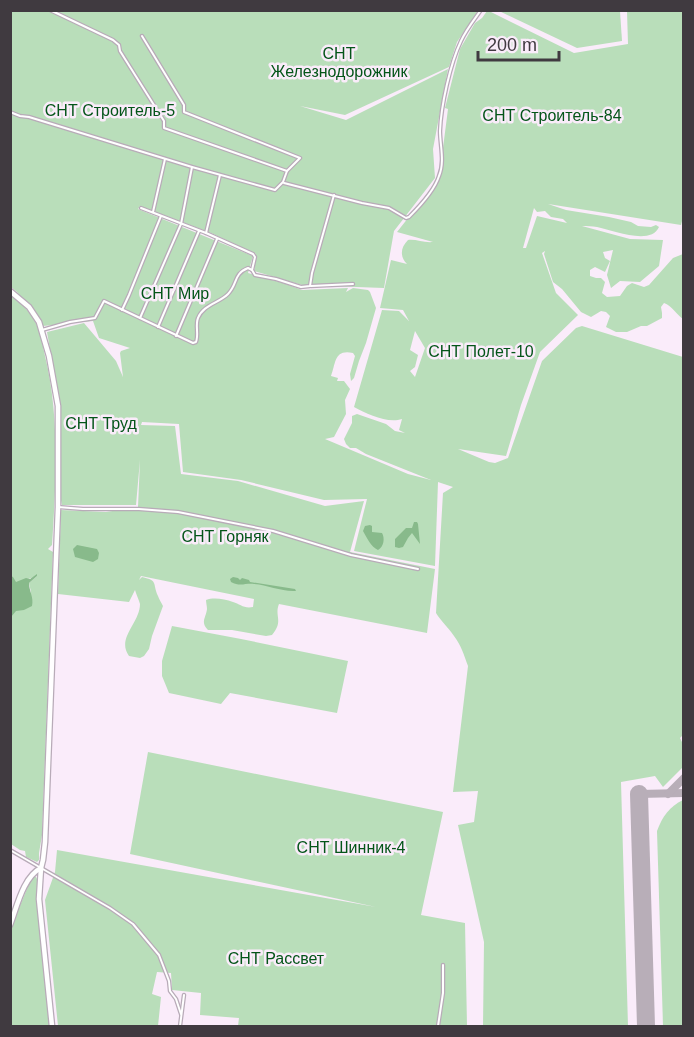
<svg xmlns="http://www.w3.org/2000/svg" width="694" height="1037" viewBox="0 0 694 1037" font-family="Helvetica,sans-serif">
  <rect width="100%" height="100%" fill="#faecfa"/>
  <g fill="#b9deba" fill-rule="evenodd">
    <path d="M11,11H478L457,42L449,67L345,115L300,106L346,120L448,69L433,149L435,178L394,231L384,288L302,285L254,271L256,254L211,233L140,206L138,209L253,256L248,273L286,284L302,290L348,288L346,292L353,288L368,290L370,292L376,308L366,343L359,361L354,378L351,381L350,374L355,356L353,353C334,349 336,363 331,376L338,378L337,381H344L350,389L345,400L346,414L334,437L325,439L408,474L431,480L366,454L356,448H350L346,444L344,439L352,423V416L357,414L386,424L395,431L405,433L399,430L402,419C388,424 367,414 354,407L382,310L399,311L409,321L403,310L380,308L391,260L407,264C400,257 400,248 408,240C416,239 424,243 433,242L397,232L439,179L448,109L445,108L460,49L475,23L482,18L487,11H489L574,53L628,44L627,11H683L684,213L681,225L548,204L566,210L609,217L631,222L638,226L651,227L656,225L659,227C651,246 612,230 597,227C592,226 587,226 582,226L630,239L663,240L659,266L640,282L620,281L611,288L607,275L613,250L603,252L605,258L610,261L605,272L595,267L590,270V276L596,278H601L605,282L602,293L607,297L620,296L627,286L632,283L644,287L649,285L673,258L683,254V319C676,314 672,306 664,303L661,307L662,313V318L647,326H641L627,332H616L606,327L610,316L606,312L601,311L591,317L581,312L562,289L553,282L544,254L545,251L542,253L556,293L578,315L540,352L521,405L506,456L458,449L489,462L495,463L508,458L542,361L576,328L582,326L683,357L684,734L680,738L683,744V767L663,787L655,776L621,782L628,1026H483L484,942L458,825L474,822L478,791L453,792L468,666C464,655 461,645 454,636C448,627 441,621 436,613L443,493L453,487L438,482L435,566L354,551L367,499L324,500L241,480L183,472L179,424L142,422L141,425L175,426L181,474L238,481L325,506L364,501L350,552L435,569L427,633L279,604C274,616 284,621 272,635L266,636L232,630H208C200,622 206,618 207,609C207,607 206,602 206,600C214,597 224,599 233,602C240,604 244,609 253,607L254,599L141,576L139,580L142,577C159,581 152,583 158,596C159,599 161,602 163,606L152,636L149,649L144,656L140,658L129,656C116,638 140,623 140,604C139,600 136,594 135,590L129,602L58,594L61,510L106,512L138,507L140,460L136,505H62L59,491L60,408L47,332L84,323L116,361L123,377L120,353L121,351L130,348L99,338L93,321L43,326L17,292L11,287ZM534,208L537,212L545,211L551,217L563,219L567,223L537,216L526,248H523ZM415,331L425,348L415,377L410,371L415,367L418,355L410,350Z"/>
    <path d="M499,11H620L622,41L577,48Z"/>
    <path d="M11,294C22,304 33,314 39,330C42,338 43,348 45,356C60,417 56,483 52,545L48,549L53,552L42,835L39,853V860L37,862L26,857L25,851L20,850L11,844L10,617L16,610H24L31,592L29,583L37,576L28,579L11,597Z"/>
    <path d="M172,626L241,639L348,661L337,713L230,693L221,704L169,693L162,676V661Z"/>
    <path d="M148,752L443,812L421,915L465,923L467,1026H238L239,1018L200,1015L201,993L172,990L171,973L157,972L152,994L161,997L158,1026H58L45,900L55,872L57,850L376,907L130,854Z"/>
    <path d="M683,800V1026H663L657,831C662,817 670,806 683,800Z"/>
    <path d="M33,877H36L38,881V902L50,1026H11L10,930L31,879Z"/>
  </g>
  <g fill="#88ba8b">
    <path d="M414,522H417L418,524L420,544L412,533L408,538L403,547L399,548L395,547V539L406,528H412Z"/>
    <path d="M370,525L372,526V532L382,533C385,538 384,547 378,550C371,547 367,538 363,531L365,526Z"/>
    <path d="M77,545L97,549L99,553L98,559L93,562L75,557L73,549Z"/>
    <path d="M37,574V576L29,583C29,591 34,597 32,606L24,610L16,611L11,617V576L13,577L16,582L26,578L30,579Z"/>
    <path d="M233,577L238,578L240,580L242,578L249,580L250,582L295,589L296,591C282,592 268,585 254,584C245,583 240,587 231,582L230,579Z"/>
  </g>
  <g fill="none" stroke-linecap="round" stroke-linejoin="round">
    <g stroke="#b8aeb8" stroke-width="8">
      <path d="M639,794L684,793"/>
      <path d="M668,794L684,778"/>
    </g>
    <path stroke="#b8aeb8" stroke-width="18" d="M639,794L646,1026"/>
    <g stroke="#b8abb8" stroke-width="4.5">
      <g id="street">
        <path d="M50,10L113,40L119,45L120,51L164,121V128L287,171"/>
        <path d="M10,112L20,116L29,117L192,167L275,190L283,182L287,171L300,158L184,112V105L142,36"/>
        <path d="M284,183L362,203L389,208L406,218L409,217C419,207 435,189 439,176C445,162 440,145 440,131C441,106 450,64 461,41C466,30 474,20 481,10"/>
        <path d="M141,208L206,233L253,254L255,257L252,270L255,275L276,279L301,287L310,286L312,273L334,195"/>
        <path d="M153,212L165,159"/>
        <path d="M206,233L220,175"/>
        <path d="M311,286L353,284"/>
        <path d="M122,310L129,295L161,216"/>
        <path d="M140,318L181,224L192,167"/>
        <path d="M158,327L199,231"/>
        <path d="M42,330L70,322L95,318L104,301L193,343L196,342C199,334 195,325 198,318C203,305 219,303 228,294C238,284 233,274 248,268L252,270"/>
        <path d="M176,336L217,239"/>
        <path d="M58,507L83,509H139L178,512L273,531L351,555L418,569"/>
        <path d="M10,850L110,908L133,924L159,955L169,981L170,991L176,999L181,1014"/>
        <path d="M180,1026L184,995"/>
        <path d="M438,1026L443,993V965"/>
      </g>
    </g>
    <g stroke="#b8abb8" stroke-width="7">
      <g id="secondary">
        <path d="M10,291L29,307L39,322L49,356L58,406V507L45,842L43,860L41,868L39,899L52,1026"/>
        <path d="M10,925C17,907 23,877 41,868"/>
      </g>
    </g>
    <use href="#street" stroke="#fff" stroke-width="2"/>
    <use href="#secondary" stroke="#fff" stroke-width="4.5"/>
  </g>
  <g text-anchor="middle" stroke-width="5" stroke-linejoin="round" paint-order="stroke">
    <g font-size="16" fill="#045519" stroke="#faecfa">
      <text x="339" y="59">СНТ<tspan x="339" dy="18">Железнодорожник</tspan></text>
      <text x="110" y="116">СНТ Строитель-5</text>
      <text x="552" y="121">СНТ Строитель-84</text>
      <text x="175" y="299">СНТ Мир</text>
      <text x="481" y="357">СНТ Полет-10</text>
      <text x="101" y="429">СНТ Труд</text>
      <text x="225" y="542">СНТ Горняк</text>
      <text x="351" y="853">СНТ Шинник-4</text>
      <text x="276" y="964">СНТ Рассвет</text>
    </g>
  </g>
  <rect width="694" height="1037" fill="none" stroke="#403a40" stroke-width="24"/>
  <path d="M478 51v9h81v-9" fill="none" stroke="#403a40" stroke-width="3"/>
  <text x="487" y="51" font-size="18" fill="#403a40" stroke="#faecfa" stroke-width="4.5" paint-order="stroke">200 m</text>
</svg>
